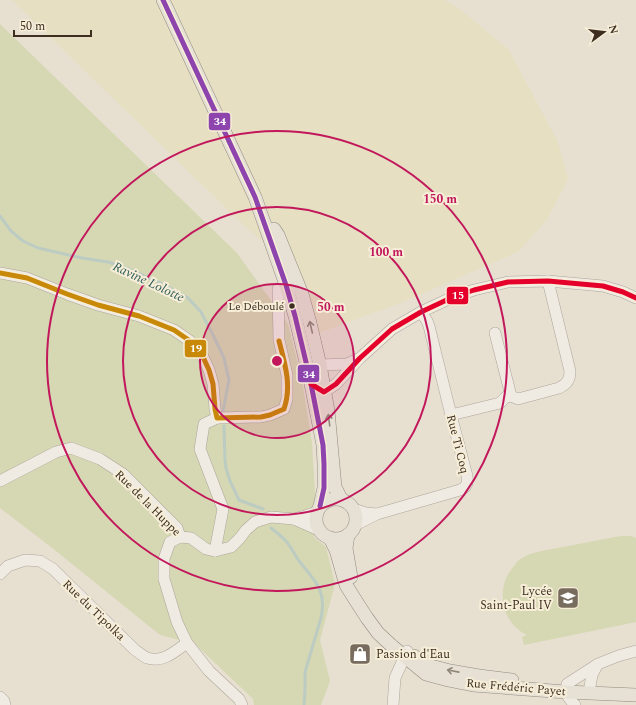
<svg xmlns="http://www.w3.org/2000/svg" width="636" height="705" viewBox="0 0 636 705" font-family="Spectral,serif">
  <rect width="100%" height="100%" fill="#e7e0d1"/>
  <path fill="#e6dfc2" d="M12,0H445L461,10L509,50L558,142L568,179L547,220L518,252L403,302L319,333L313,312L285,242L256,198L266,245L233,215Z"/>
  <g fill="#d6d7b3">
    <path d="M0,24L237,253L288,324L302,380L312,443L315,493L314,537L326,547L335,584L320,640L330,681L321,705H254L253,699L195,644L160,635L51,547L0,508Z"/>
    <path d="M621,536H631L636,538V622L524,645L522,637L527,635C513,628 505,617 503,601C502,586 505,576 515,565C516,563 517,561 519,560C531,551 549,550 563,547C582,543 601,540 621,536Z"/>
  </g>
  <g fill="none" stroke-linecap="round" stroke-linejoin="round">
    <g stroke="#bcccc2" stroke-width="3">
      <path d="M0,216L11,231L18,237L23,241L38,248L82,258L108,262L129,269L165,285L188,298L201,312L215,339L224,358L229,380L223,411"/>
      <path d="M224,426L225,460L226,468L230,481L239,500L263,509"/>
      <path d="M271,528C276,532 281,536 285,540C291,546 294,554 299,561C315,581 327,590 321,618L305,672V689L304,705"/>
    </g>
    <g stroke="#ada599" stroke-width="12">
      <g id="minor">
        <path d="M0,273L27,278L67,294L98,305L139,316L174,330L190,341L203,357L209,370L213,384L215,409L217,418L261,417L270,415L284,409L287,399V375L279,340L278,289L286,285"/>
        <path d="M495,333L511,396"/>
        <path d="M315,371L320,365L347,364L358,359"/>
        <path d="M318,388L324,392L336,384L360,358L392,329L421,312L453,297L474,290L508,282L548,281L603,286L623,292L636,298"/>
        <path d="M451,415L500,403L506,397L511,396L518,399L559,388C567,384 570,380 570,371L548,281"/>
        <path d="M0,481L56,452L71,448L100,459L123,474L177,528L180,537"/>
        <path d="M353,509L366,513L377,514"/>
        <path d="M294,519L319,530"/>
        <path d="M355,525L377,514L460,490C467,487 468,483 467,476L451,415L429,326L427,321L421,312"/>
        <path d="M180,537L170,542L164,559V579L177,622L187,643L209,671L239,699L242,705"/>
        <path d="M180,537L191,538L206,549L215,551L231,547L240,538L246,530L255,522L271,517L294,519L305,516L317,512"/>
        <path d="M215,551L223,509L200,449L204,424L217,418"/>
        <path d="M0,574L8,566L25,560L40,561L53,569L134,649C138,652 143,656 147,658C164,663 175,651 187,643"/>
        <path d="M589,692L592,675L597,665"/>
        <path d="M0,697L4,701L5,705"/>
        <path d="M393,705L395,678L407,651"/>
        <path d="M575,705C568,698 565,694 567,684L598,664L618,656L636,651"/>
      </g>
    </g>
    <g stroke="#928b80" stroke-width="14">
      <g id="major">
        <path d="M163,0L255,197L286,285L295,316L310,379L323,445L324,464V488L320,506"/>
        <path d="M274,229L278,235L302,294L310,323L320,365L328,411L335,487L341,499"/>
        <circle cx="336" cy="519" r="20"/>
        <path d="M348,535L346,548L351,577"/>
        <path d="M330,538L336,550L346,585L356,601L367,618L378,633L392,646L426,674L448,680L473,685L566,692L636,695"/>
        <path d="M414,656L427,665L450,671L479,676L512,680"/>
      </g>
    </g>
    <use href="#minor" stroke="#efebe3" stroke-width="11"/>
    <use href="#major" stroke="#e6e1d4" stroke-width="13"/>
    <g stroke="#f7eed8" stroke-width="8">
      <path id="bus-1" d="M163,0L255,197L286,285L295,316L310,379L323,445L324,464V488L320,506"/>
    </g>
    <g stroke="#f7eed8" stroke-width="8">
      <path id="bus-2" d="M0,273L27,278L67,294L98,305L139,316L174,330L190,341L203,357L209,370L213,384L215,409L217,418L261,417L270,415L284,409C292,386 285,364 279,341"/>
    </g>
    <g stroke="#f7eed8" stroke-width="8">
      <path id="bus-3" d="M311,384L324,392L336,384L360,358L392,329L421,312L453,297L474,290L508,282L548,281L603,286L623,292L636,298"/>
    </g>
    <use href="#bus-1" stroke="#8e44ad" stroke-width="5"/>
    <use href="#bus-2" stroke="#c88808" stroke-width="5"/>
    <use href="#bus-3" stroke="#e4002b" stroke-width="5"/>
  </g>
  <defs><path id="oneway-shaft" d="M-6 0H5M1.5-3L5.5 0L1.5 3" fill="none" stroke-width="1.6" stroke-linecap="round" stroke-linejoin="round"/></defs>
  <g stroke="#92887a">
    <use href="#oneway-shaft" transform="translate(311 327) rotate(-103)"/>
    <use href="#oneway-shaft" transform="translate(329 420) rotate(-97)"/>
    <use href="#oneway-shaft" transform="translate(453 671) rotate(-169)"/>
  </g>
  <circle cx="277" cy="361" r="77" fill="#c2185b" fill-opacity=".12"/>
  <g fill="none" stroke="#c2185b" stroke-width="2">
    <circle cx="277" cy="361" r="77"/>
    <circle cx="277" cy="361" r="154"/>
    <circle cx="277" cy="361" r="230"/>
  </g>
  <defs>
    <g id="school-square" transform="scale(1.15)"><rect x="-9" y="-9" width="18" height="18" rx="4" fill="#786c5e" stroke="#f7eed8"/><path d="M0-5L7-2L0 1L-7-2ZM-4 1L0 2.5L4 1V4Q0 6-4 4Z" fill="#fff"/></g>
    <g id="shop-square" transform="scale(1.15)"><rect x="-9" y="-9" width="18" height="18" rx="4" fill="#786c5e" stroke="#f7eed8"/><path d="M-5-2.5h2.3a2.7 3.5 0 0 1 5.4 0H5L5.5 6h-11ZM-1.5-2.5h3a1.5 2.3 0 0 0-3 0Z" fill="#fff"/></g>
  </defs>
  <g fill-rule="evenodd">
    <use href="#school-square" x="568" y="598"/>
    <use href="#shop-square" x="360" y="654"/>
  </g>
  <circle fill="#3d2e20" stroke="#f7eed8" stroke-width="1.5" cx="292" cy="306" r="3.5"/>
  <g text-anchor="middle" stroke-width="4" stroke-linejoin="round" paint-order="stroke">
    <g font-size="11" fill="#3d2e20" stroke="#f7eed8" text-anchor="end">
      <text x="284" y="310">Le Déboulé</text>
    </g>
    <g font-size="12" fill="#3d2e20" stroke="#f7eed8">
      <text transform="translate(458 444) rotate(76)" y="4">Rue Ti Coq</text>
      <text transform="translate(148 503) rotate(45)" y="4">Rue de la Huppe</text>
      <text transform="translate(94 610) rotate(44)" y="4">Rue du Tipolka</text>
      <text transform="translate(516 687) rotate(5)" y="4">Rue Frédéric Payet</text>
    </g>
    <g font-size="12" fill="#3d2e20" stroke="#f7eed8" text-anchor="end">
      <text x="552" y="595">Lycée<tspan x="552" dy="14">Saint-Paul IV</tspan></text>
      <text x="376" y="658" text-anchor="start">Passion d'Eau</text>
    </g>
    <g font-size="13" font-style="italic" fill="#2f5d5a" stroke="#f7eed8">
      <text transform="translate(149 281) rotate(25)" y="5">Ravine Lolotte</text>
    </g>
  </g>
  <circle cx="277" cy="361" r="6" fill="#c2185b" stroke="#f7eed8" stroke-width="2"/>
  <g font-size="12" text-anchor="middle" font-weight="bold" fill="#c2185b" stroke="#f7eed8" stroke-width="4" stroke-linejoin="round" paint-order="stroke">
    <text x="440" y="203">150 m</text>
    <text x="386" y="256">100 m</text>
    <text x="331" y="311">50 m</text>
  </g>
  <g stroke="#f7eed8" stroke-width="1.5">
    <rect x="208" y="112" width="23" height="19" rx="4" fill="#8e44ad"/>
    <rect x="446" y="286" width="23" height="19" rx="4" fill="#e4002b"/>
    <rect x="184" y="339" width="23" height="19" rx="4" fill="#c88808"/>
    <rect x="297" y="364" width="23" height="19" rx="4" fill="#8e44ad"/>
  </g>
  <g font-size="11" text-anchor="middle" font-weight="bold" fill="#fff">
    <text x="220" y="125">34</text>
    <text x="458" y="299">15</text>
    <text x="196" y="352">19</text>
    <text x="309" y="378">34</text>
  </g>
  <g transform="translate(604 32) rotate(75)" stroke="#f7eed8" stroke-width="3" paint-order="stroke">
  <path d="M0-3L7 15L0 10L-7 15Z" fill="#3d2e20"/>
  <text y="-6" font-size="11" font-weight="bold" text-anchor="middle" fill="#3d2e20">N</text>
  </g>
  <path d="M14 30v6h77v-6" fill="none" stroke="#3d2e20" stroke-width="2"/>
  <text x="20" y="30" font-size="12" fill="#3d2e20" stroke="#f7eed8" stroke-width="3" paint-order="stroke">50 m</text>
</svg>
